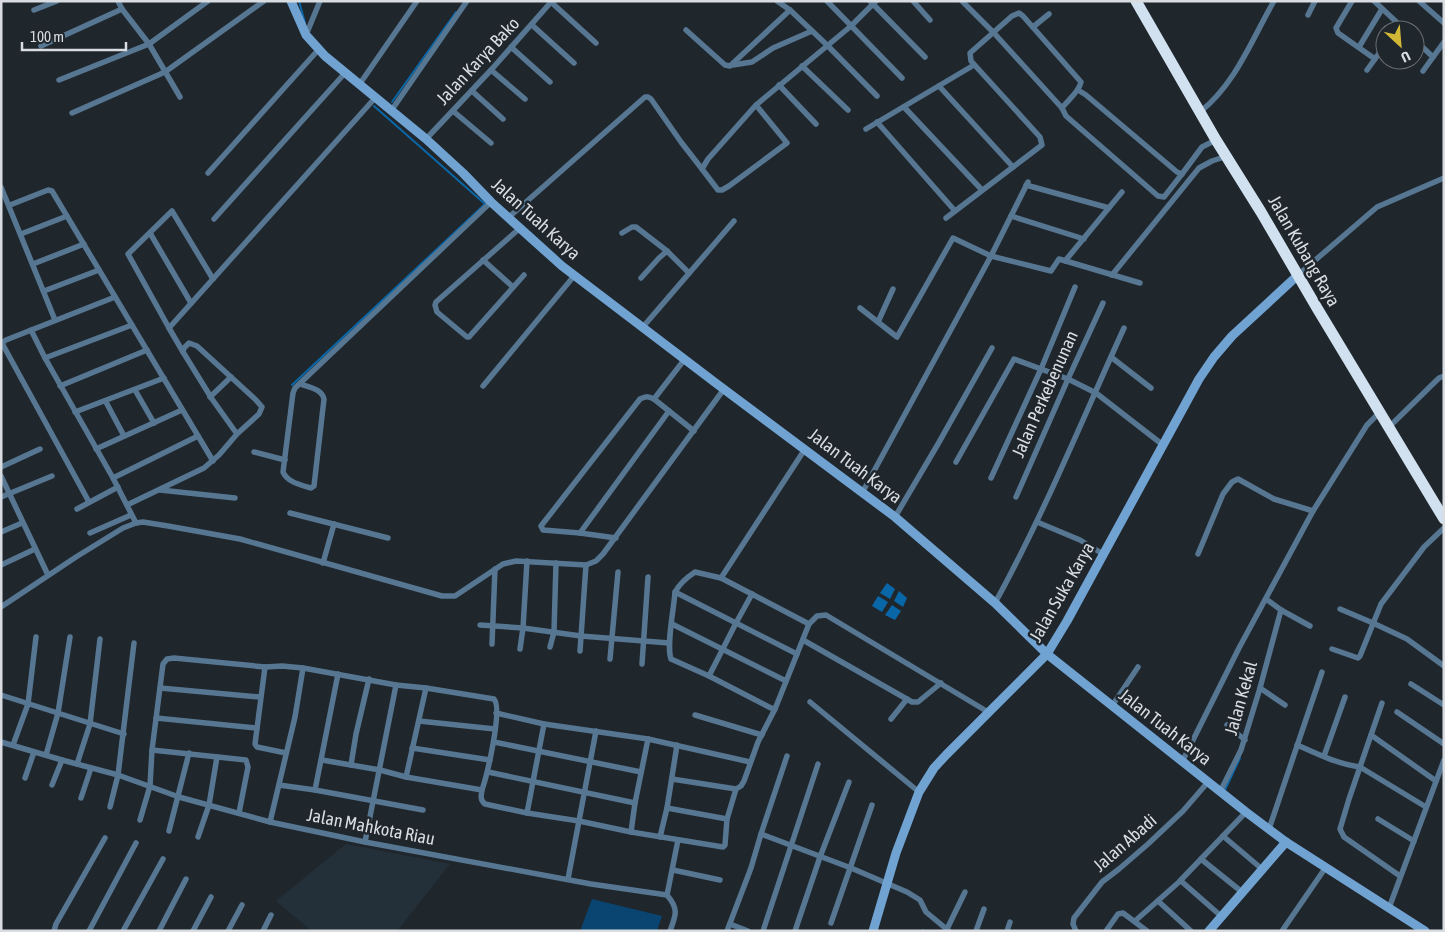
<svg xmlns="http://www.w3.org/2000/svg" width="1445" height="932" viewBox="0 0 1445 932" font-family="'Asap Condensed',sans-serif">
  <rect width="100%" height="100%" fill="#1f262c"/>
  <path fill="#243039" d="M346,844L450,864L397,931H312L276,901Z"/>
  <path fill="#094570" d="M592,899L662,916L657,931H580Z"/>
  <g fill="#0967a8">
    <path d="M887,583L895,589L890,599L880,593Z"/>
    <path d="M899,591L907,598L903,607L894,601Z"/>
    <path d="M878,596L888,602L882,612L872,606Z"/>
    <path d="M892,605L901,611L895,620L885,615Z"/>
  </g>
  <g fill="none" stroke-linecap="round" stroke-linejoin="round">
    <g stroke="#0967a8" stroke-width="2">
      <path d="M299,1L305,23"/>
      <path d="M392,102L456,12"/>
      <path d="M292,385L485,204L374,106"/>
      <path d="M1225,790L1240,758"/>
      <path d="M923,930V931"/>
    </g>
    <g stroke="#567692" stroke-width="5.5">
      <path d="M118,1L122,9L149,44L180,97"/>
      <path d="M777,1L790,10L827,45L877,96"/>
      <path d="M827,1L902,78"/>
      <path d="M870,1L925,57"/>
      <path d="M913,1L930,20"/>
      <path d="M1352,1L1336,28L1338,33L1375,59"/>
      <path d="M1374,1L1405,30"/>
      <path d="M1419,1L1444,23"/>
      <path d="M551,2L596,43"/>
      <path d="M34,10L57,1"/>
      <path d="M1308,15L1315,1"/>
      <path d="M532,25L574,63"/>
      <path d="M1033,27L1049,14"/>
      <path d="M686,30L725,65L730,66L790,10"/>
      <path d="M306,35L320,1"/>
      <path d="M1415,40L1433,57"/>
      <path d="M41,46L122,9"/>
      <path d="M511,47L550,82"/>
      <path d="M1359,47L1382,9"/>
      <path d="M733,65L752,62L773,48L812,31"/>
      <path d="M802,66L848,110"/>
      <path d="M491,70L525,99"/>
      <path d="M1367,70L1385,45"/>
      <path d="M1423,71L1444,42"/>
      <path d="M59,80L149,44L208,1"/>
      <path d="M359,85L417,1"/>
      <path d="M779,85L816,124"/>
      <path d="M939,86L1013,167"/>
      <path d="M1078,90L1086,95L1177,172L1182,174L1202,147L1216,140"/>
      <path d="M472,91L503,119"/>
      <path d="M756,105L787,143L729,186L722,190H718L702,169L708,159L756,105L851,26L876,1"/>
      <path d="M904,107L982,190"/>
      <path d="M1062,108L1066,116L1158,196L1164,197L1182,174"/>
      <path d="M391,111L467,1"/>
      <path d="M453,111L491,143"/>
      <path d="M1200,112C1236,83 1251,41 1274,1"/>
      <path d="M72,113L165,72L264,1"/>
      <path d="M877,122L955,211"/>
      <path d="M866,129L974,65"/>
      <path d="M426,139L491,70L552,1"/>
      <path d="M208,173L319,49"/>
      <path d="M1026,185L1109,208"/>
      <path d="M1,187L55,320"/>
      <path d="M10,205L48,190L52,191L213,461"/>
      <path d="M1011,216L1028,182"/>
      <path d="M508,218L645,97H648L651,99L681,142L702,169"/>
      <path d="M946,218L1042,145L1040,137L971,61L970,53L1012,16L1019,13L1023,16L1081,82C1079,92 1068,100 1062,108L994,33L962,1"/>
      <path d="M214,219L345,73"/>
      <path d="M520,228L436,302L435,305L437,312L467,337H469L524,275"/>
      <path d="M150,233L191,303"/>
      <path d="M622,233L632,227H636L667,251"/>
      <path d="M21,234L67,216"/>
      <path d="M483,260L513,287"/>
      <path d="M1065,261L1122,192"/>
      <path d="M33,264L84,244"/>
      <path d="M1112,275L1199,168L1212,161L1227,156"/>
      <path d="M1298,275L1377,207L1444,178"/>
      <path d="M641,278L659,258L667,251L689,273"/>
      <path d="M44,291L99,270"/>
      <path d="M860,308L897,337L953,238L991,256L1051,271L1059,259L1140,283"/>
      <path d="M878,322L893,289"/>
      <path d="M169,328L128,254L172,211L213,279"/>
      <path d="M642,328L734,221"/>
      <path d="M31,330L45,358L113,478L136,523"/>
      <path d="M183,352L169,328L375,98"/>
      <path d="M1111,357L1151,388"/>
      <path d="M45,358L132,325"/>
      <path d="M300,384C308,387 322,389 324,399L314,486L311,488C301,485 287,482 283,472L293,393L295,388L491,202"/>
      <path d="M60,386L147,350"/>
      <path d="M483,386L574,276"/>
      <path d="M135,390L154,423"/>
      <path d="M210,397L231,377"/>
      <path d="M654,399L684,360"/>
      <path d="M106,402L124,436"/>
      <path d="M75,412L164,378"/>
      <path d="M1389,427L1439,378L1444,376"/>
      <path d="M96,449L182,410"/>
      <path d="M254,452L285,460"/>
      <path d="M956,462L1014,359L1068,379L1096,393L1163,445"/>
      <path d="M1,467L40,449"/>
      <path d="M1,476L48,575"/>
      <path d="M113,478L198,436"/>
      <path d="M991,478L1041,369L1075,287"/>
      <path d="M160,490L235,498"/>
      <path d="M862,493L991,256L1011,216L1084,239"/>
      <path d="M1,497L52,476"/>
      <path d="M1016,497L1068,379L1103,303"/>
      <path d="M89,502L3,345V342L6,340L115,297"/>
      <path d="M127,505L204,468L219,455L237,434L259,414L262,407L256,400L197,346L189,343L184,348L183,352L212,399L237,434"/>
      <path d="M77,509L118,487"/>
      <path d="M290,513L388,538"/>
      <path d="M895,517L938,444L992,348"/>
      <path d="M1037,522L1080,540L1103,554"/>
      <path d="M1,532L22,523"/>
      <path d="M90,533L131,515"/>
      <path d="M580,533L669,411"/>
      <path d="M616,538L580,533L543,530L541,526L640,399C646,396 648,396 654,399L694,431"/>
      <path d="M1198,554L1223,494L1232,482L1238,479L1274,499L1313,511"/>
      <path d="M323,563L334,524"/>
      <path d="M1,565L35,549"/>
      <path d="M721,578L805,449"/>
      <path d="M675,592L797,654"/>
      <path d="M1266,599L1281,610L1310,626"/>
      <path d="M995,603C1044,514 1082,420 1124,328"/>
      <path d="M1,607L76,557L123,528L136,523L143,522L168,526L240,539L442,596H455L503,564L516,561L586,565L596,561L603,554L724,389"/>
      <path d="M1340,609L1373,623L1407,639L1444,666"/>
      <path d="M672,624L786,681"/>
      <path d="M480,625L523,628L581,636L669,643"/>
      <path d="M803,640L912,702H918L941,683"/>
      <path d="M492,644L495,569"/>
      <path d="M550,647L554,632L556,563"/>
      <path d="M520,649L523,628L527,561"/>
      <path d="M1332,649L1358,658L1360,656L1381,604L1424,547L1444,528"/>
      <path d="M580,651L586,565"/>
      <path d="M610,659L618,572"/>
      <path d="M642,664L648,577"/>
      <path d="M265,667L255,744L257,747L286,753"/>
      <path d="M338,674L315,790L423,810"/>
      <path d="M709,676L736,623L752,594"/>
      <path d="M1411,684L1444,705"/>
      <path d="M160,688L260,697"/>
      <path d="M1260,688L1285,705"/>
      <path d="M1,695L124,734"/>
      <path d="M810,702L919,792"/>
      <path d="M1382,703L1349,799L1340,829L1344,837L1400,876"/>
      <path d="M1112,706L1138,667"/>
      <path d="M775,709L771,708L709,676L671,659C666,645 674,609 675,592C680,583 686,578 695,572L721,578L809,624L817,616L826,615L988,712"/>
      <path d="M1397,712L1444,744"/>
      <path d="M496,713L544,724L648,739L750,762"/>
      <path d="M695,715L762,735"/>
      <path d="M156,718L257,728"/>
      <path d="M891,719L907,699"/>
      <path d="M419,721L495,729"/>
      <path d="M1227,725L1245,740"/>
      <path d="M1371,735L1436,781"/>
      <path d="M1,742L62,760"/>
      <path d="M494,742L641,772"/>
      <path d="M13,745L28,704L36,637"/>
      <path d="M1297,745C1317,754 1338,764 1360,767L1426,807"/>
      <path d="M412,748L490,760"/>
      <path d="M152,750L246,760L248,767L239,813"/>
      <path d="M46,755L58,713L70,637"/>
      <path d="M787,756L761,834L851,868L907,892L920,900L926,912L949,931"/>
      <path d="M1324,756L1345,697"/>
      <path d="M322,760L380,770L406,777L482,790C481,796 480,800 485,804L527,813L579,821L631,832L723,847L725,845L727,819L736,789L741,786L744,781L758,742L775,709L809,624"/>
      <path d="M1182,762L1239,648L1313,511L1367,425L1380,412"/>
      <path d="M77,764L90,724L100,639"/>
      <path d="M351,765L356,734L369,679"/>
      <path d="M488,772L635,803"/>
      <path d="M406,777L426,688"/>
      <path d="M25,778L34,752"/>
      <path d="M672,779L736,789"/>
      <path d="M52,785L62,760L118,775L179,797L270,822L365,842L591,884L667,895C679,909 676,915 670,931"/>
      <path d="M279,785L315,790"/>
      <path d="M1220,792L1241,750L1260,688L1281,610"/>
      <path d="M81,798L91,768"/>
      <path d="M110,807L118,775L134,643"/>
      <path d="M667,808L727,819"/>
      <path d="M527,813L544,724"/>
      <path d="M1378,819L1414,841"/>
      <path d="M140,820L150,786L152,750L163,664L167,659L174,658L265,667L282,666L303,668L396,685L426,688L494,699C503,709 487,775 482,790"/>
      <path d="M270,822L295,717L303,668"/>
      <path d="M1269,829L1322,672"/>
      <path d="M169,831L189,753"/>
      <path d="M631,832L635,803L648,739"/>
      <path d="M1223,836L1262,869"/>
      <path d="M198,837L209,805L217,757"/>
      <path d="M660,837L667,808L677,745"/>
      <path d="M365,842L396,685"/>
      <path d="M1201,859L1242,892"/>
      <path d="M673,870L720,880"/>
      <path d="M568,879L596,731"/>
      <path d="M1181,881L1221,916"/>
      <path d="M667,895L678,840"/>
      <path d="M1158,901L1191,931"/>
      <path d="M1389,908L1444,760"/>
      <path d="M1135,921L1179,882L1246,812"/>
      <path d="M831,923L872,805"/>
      <path d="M730,924L748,931"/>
      <path d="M947,929L965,892"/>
      <path d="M54,931L56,924L105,838"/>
      <path d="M89,931L136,843"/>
      <path d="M123,931L163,859"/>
      <path d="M159,931L186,879"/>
      <path d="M193,931L211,897"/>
      <path d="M228,931L242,905"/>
      <path d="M263,931L271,915"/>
      <path d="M727,931L751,868L761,834"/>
      <path d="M763,931L818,764"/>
      <path d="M795,931L820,857L849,782"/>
      <path d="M976,931L984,909"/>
      <path d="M1007,931L1010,922"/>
      <path d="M1076,931L1073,924L1074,918L1102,882L1119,869L1148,844L1183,811L1208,782"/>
      <path d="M1106,931L1118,914L1123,913L1147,931"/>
      <path d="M1282,931L1326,867"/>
    </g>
    <g stroke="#71a3d2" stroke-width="9">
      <path d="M291,1L306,35L325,56L426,139L463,173L491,202L562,266L717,384L895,517L995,603L1047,654L1246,812L1286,842L1425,931"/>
      <path d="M873,931L896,853L919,792L934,768L946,755L1047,654L1067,621L1199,379L1214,357L1232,336L1298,275"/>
      <path d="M1209,931L1286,842"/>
    </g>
    <path stroke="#d2e1ef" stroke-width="11" d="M1136,1L1216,140L1261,212L1317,308L1444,519"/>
  </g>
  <g text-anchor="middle" stroke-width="5" stroke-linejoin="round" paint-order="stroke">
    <g font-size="18" fill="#d9dde1" stroke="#1f262c">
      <text transform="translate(478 61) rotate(-47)" y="6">Jalan Karya Bako</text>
      <text transform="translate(536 219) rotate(42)" y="6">Jalan Tuah Karya</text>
      <text transform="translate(1304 251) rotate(60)" y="6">Jalan Kubang Raya</text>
      <text transform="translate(1045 394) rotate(-66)" y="6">Jalan Perkebenunan</text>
      <text transform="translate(855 466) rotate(37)" y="6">Jalan Tuah Karya</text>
      <text transform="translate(1062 592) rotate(-60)" y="6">Jalan Suka Karya</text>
      <text transform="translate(1241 698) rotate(-74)" y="6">Jalan Kekal</text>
      <text transform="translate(1165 727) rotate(38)" y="6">Jalan Tuah Karya</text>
      <text transform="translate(371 827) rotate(11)" y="6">Jalan Mahkota Riau</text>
      <text transform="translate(1125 843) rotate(-41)" y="6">Jalan Abadi</text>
    </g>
  </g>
  <rect width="1445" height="932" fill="none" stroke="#d9dde1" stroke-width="5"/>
  <g transform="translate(1400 45) rotate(154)"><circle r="24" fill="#1f262c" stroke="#696f74"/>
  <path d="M0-4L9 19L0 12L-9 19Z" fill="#d2b736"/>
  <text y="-8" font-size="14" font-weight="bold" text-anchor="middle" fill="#d9dde1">U</text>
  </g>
  <path d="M22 42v8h104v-8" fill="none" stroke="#d9dde1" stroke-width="2.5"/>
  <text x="30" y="42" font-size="15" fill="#d9dde1" stroke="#1f262c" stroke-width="4" paint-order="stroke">100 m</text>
</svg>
